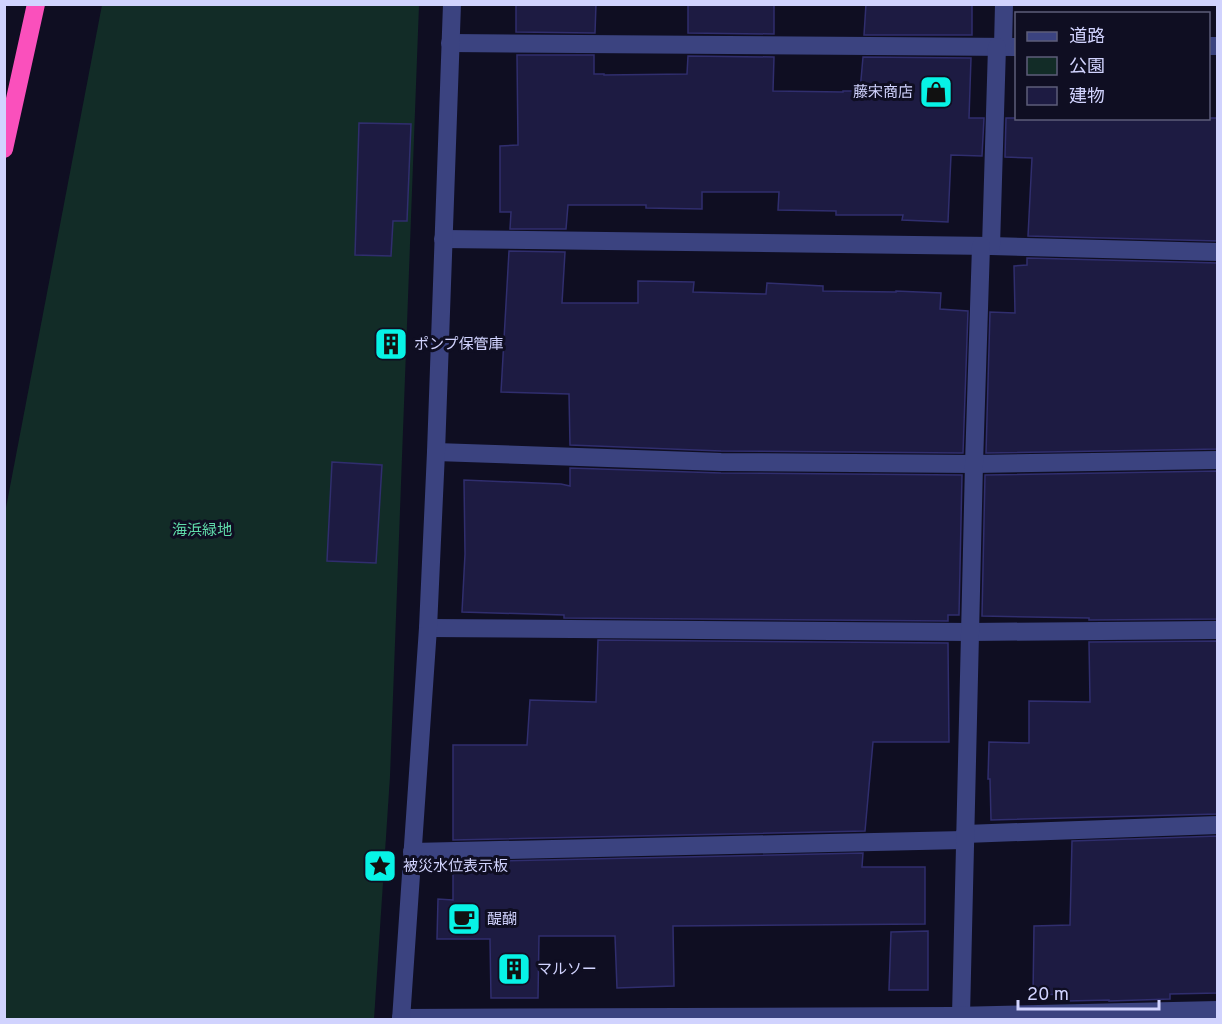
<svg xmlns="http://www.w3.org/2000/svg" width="1222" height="1024" viewBox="0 0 1222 1024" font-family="Overpass,'Noto Sans JP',sans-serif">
  <rect width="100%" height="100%" fill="#0f0e22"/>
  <path fill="#122c27" d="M102,5H419L390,776L374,1019L5,1020V513Z"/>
  <g fill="#1d1b42" stroke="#302e6e" stroke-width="1.5">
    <path d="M516,4H596L595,33L516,32Z"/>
    <path d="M688,4H774V34L688,33Z"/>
    <path d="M866,4H972V35H864Z"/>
    <path d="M517,55H594V74H604V75L687,74L688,56L774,57L773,91L843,92V91H860L863,57L971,58L969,118H984L982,156L951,155L948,222L902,220L903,215H836V211L778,210L779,192H702V209L646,208V205H568L566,229H510L511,212H500V146L518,145Z"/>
    <path d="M1006,118H1218V241L1028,236L1032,158L1005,157Z"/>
    <path d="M359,123L411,124L407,221H393L391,256L355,255Z"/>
    <path d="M509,251L565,252L562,303H638V281L694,282L693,292L766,294L767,283L823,286V291L896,292V291L941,293L940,309L968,311L963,453L721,451L570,445L569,394L501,392Z"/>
    <path d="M1027,258L1218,263V449L986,453L990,312L1015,313L1014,266L1027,265Z"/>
    <path d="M332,462L382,465L376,563L327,561Z"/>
    <path d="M570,468L721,473L962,475L959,615H948V621L564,618V615L462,612L465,554L464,480L561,484L570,486Z"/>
    <path d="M1218,471V619L1089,620V618L982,616L985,475Z"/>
    <path d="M598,640L948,643L949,742H873L865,831L453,840V745H527L530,700L596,702Z"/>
    <path d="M1218,641V814L991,820L990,779H988L989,742L1029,743V701L1090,702L1089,642Z"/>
    <path d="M1218,836V993L1170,994V999L1109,1001V1000L1067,1001V994L1033,995L1034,926L1070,925L1072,841Z"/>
    <path d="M863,853L862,867H925V924L673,926L674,986L617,988L615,936H539L538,998H491L490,939H437L438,899L453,900V862Z"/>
    <path d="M928,931V990H889L891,932Z"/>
  </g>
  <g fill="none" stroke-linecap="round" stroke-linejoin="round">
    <g stroke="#3b4380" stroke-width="18">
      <path d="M450,43L1016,47"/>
      <path d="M1208,46H1218"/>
      <path d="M1003,47L1004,4"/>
      <path d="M443,239L991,246L1218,252"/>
      <path d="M991,246L997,47"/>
      <path d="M436,452L721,462L974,464L1218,460"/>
      <path d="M428,628L970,632L1218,630"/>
      <path d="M965,834L1218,825"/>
      <path d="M412,852L964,840"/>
      <path d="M961,1016L974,464L981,246"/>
      <path d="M401,1018L953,1016L1218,1010"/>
      <path d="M401,1020L428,628L436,452L452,4"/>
    </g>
    <path stroke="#fa50bc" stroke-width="18" d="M4,149L36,4"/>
  </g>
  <defs>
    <g id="shop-square" transform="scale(1.725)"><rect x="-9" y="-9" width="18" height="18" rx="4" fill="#07f3e6" stroke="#0f0e22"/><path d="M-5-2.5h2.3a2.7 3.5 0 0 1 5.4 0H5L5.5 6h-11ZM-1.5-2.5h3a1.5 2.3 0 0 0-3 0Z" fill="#111"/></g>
    <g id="building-square" transform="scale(1.725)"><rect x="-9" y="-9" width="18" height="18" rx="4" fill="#07f3e6" stroke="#0f0e22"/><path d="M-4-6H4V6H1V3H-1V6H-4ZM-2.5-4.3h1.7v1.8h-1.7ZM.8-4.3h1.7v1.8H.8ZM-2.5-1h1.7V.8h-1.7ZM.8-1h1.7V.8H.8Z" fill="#111"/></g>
    <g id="sight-square" transform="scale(1.725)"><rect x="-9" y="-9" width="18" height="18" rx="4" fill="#07f3e6" stroke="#0f0e22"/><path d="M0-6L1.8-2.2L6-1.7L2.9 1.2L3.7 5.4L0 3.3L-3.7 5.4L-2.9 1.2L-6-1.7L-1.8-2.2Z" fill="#111"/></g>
    <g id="cafe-square" transform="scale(1.725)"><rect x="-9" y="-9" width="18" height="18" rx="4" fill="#07f3e6" stroke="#0f0e22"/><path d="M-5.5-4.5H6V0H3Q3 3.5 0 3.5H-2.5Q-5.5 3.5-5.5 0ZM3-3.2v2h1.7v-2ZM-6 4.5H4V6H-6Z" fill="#111"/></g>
  </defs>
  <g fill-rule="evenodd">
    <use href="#shop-square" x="936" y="92"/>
    <use href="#building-square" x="391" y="344"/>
    <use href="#sight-square" x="380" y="866"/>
    <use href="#cafe-square" x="464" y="919"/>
    <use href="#building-square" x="514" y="969"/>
  </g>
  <g text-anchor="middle" stroke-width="6" stroke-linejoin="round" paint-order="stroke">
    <g font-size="15" fill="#d1d3fe" stroke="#0f0e22" text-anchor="start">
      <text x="913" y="97" text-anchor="end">藤宋商店</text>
      <text x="414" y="349">ポンプ保管庫</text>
      <text x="403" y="871">被災水位表示板</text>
      <text x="487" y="924">醍醐</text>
      <text x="537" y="974">マルソー</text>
    </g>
    <g font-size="15" fill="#5fdba9" stroke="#0f0e22">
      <text x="202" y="535">海浜緑地</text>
    </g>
  </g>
  <rect width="1222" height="1024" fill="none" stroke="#d1d3fe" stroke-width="12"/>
  <rect x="1015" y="12" width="195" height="108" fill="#0f0e22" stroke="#5d5d7a" stroke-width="1.5"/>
  <rect x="1027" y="32" width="30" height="9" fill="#3b4380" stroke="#5d5d7a" stroke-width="1.5"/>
  <text x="1069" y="42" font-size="18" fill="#d1d3fe">道路</text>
  <rect x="1027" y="57" width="30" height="18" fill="#122c27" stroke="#5d5d7a" stroke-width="1.5"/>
  <text x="1069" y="72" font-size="18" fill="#d1d3fe">公園</text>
  <rect x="1027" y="87" width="30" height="18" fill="#1d1b42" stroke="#5d5d7a" stroke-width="1.5"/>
  <text x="1069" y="102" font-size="18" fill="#d1d3fe">建物</text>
  <path d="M1018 1000v9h141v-9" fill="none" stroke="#d1d3fe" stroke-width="3"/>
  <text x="1027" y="1000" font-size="18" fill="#d1d3fe" stroke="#0f0e22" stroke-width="4.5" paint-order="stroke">20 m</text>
</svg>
